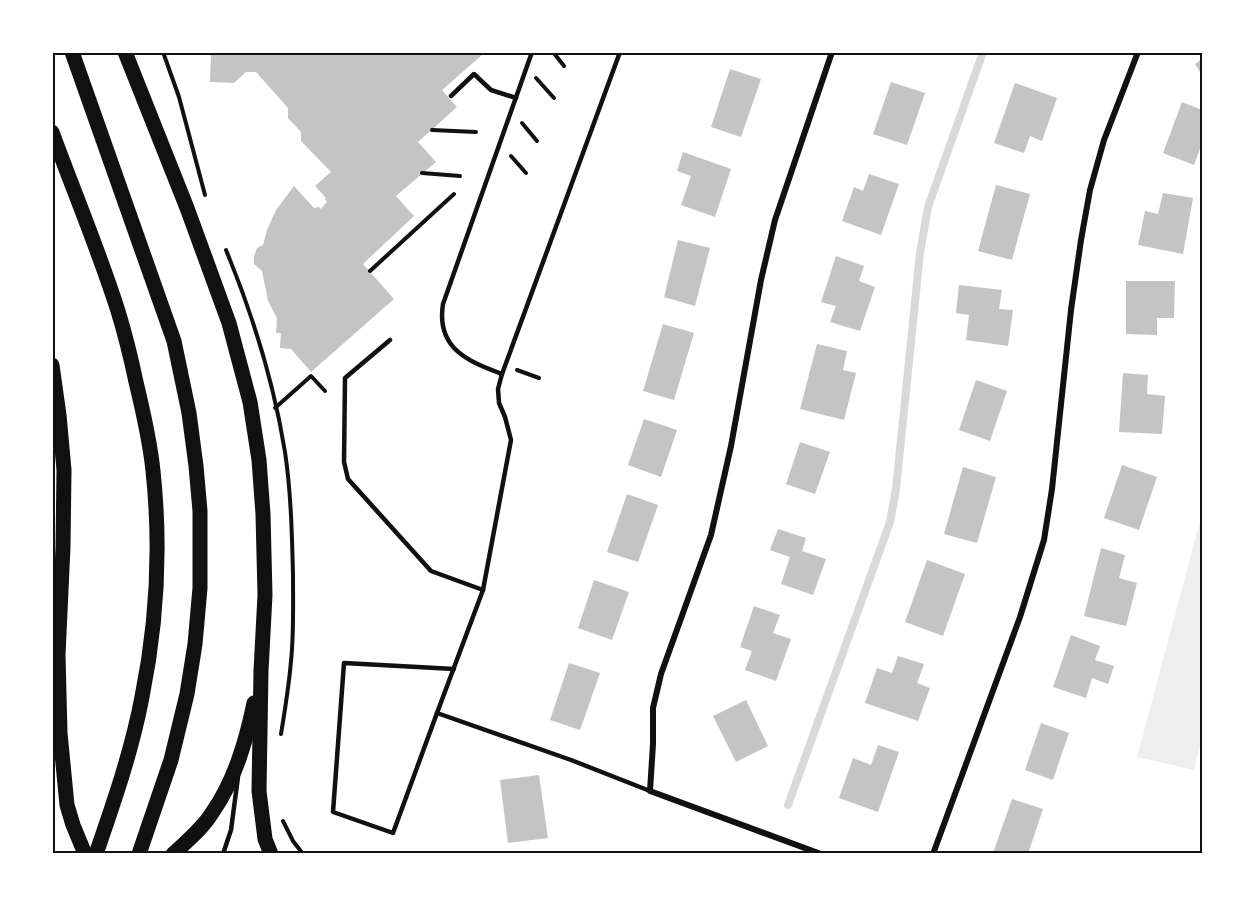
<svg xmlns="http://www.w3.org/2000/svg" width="1255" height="906" viewBox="0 0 1255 906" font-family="Jost,sans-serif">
  <rect width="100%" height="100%" fill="#fff"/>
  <path fill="#eee" d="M1202,490V736L1194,770L1137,757L1200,521Z"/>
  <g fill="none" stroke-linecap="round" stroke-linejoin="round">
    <path stroke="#d9d9d9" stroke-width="8" d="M788,805L890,522L896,489L920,253L928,207L983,52"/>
  </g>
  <g fill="#c4c4c4">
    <path d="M208,52H479L482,55L442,90L457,107L418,142L436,162L396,196L414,216L363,264L394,299L311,372L291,349L280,348L281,333H276L277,318L268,301L262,271L254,264V256L257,248L263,245L267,230L276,210L294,186L314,208L319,207L321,209L327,202L325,199L326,198L315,186L331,172L301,141V132L288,118V108L256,72H246L234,83L210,82L211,55Z"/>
    <path d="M1202,59V75L1195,64Z"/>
    <path d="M730,69L761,79L741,137L711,127Z"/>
    <path d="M891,82L925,93L907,145L873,134Z"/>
    <path d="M1015,83L1057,98L1042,141L1030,136L1024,153L994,143Z"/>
    <path d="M1182,102L1202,110V143L1194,165L1163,153Z"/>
    <path d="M683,152L731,169L715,217L681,205L691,176L677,171Z"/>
    <path d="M869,174L899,184L881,235L842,221L854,187L863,191Z"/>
    <path d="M996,185L1030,194L1012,260L978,251Z"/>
    <path d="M1163,193L1193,198L1183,254L1138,245L1145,211L1158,214Z"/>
    <path d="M678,240L710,248L695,306L664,297Z"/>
    <path d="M836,256L864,266L859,281L875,287L860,331L830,322L836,306L821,302Z"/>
    <path d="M1126,281H1175L1174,318H1157V335L1126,334Z"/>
    <path d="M959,285L1002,290L999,309L1013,310L1008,346L966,340L969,315L956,313Z"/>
    <path d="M663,324L694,333L674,400L643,391Z"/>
    <path d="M817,344L847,351L843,370L856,373L844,420L800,409Z"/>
    <path d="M1123,373L1148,375L1147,394L1165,396L1162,434L1119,432Z"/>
    <path d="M976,380L1007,391L990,441L959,430Z"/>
    <path d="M644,419L677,430L661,477L628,465Z"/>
    <path d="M800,442L830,452L815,494L786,484Z"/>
    <path d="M1122,465L1157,477L1139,530L1104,518Z"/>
    <path d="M963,467L996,477L977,543L944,534Z"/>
    <path d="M627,494L658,505L638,562L607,552Z"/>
    <path d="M778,529L806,538L802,551L826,559L813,595L781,584L790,557L770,550Z"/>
    <path d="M1101,548L1125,555L1119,578L1137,583L1126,626L1084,616Z"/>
    <path d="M927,560L965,574L943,636L905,622Z"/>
    <path d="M594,580L629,592L612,640L578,628Z"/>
    <path d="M754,606L780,615L773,633L791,639L776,681L745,670L752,651L740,647Z"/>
    <path d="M1071,635L1100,646L1095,660L1114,666L1108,684L1092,678L1086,698L1053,687Z"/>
    <path d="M898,656L924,664L917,683L930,688L918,721L865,703L877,668L892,673Z"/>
    <path d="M569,663L600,673L580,730L550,720Z"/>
    <path d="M746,700L768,746L736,762L713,716Z"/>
    <path d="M1041,723L1069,733L1053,780L1025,770Z"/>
    <path d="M878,745L899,752L878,812L839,798L853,758L871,765Z"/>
    <path d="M539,775L548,838L508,843L500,780Z"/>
    <path d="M1012,799L1043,809L1028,854H995L993,853Z"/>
  </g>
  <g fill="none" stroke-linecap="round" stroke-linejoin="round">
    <g stroke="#111" stroke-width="4">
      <path d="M163,52L179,97L205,195"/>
      <path d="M553,52L564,66"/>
      <path d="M536,78L554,98"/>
      <path d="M522,123L537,141"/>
      <path d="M432,130L476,132"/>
      <path d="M511,156L526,173"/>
      <path d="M422,173L460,176"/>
      <path d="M226,250C252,313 274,384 285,452C291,492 292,534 293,575C293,603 294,633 291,661C289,685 285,710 281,734"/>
      <path d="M370,271L454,194"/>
      <path d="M517,370L539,378"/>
      <path d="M275,408L311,376L325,391"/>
      <path d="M283,821L293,841L303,854"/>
    </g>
    <g stroke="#111" stroke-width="4.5">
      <path d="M620,52L502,374L498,389L499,403L505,417L511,440L483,590L437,713L571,760L650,791"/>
      <path d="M451,96L474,74L491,90L516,98"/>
      <path d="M390,340L345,378L344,462L348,479L431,571L483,590"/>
      <path d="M502,374C467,361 436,348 443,304L532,52"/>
      <path d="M437,713L393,833L333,812L344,663L454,669"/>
      <path d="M223,854L231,830L238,777"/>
    </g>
    <g stroke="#111" stroke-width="6">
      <path d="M821,854L650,791L653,744V708L661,674L711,535L731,446L761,280L775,220L832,52"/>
      <path d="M933,854L1020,617L1044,540L1052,489L1071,310L1081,240L1090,190L1104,140L1138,52"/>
    </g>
    <g stroke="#111" stroke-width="15">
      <path d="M72,52L174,341L189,413L196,466L200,511V588L195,644L187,694L171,760L139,854"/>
      <path d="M125,52L187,208L229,323L250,402L259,460L263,514L265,595L261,671L259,791L265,839L271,854"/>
      <path d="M52,132C74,192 99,251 118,311C125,334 131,358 136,382C143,411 150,441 153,471C161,546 157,623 142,697C132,750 114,802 96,854"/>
      <path d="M52,365L59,415L64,470L63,547L58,655L60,733L67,805L73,825L85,854"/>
      <path d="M173,854C187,841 202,829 212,813C235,780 246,741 254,703"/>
    </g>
  </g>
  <rect width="1255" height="906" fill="none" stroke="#ffffff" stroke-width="108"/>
  <rect x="54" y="54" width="1147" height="798" fill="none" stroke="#111" stroke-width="2"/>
</svg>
